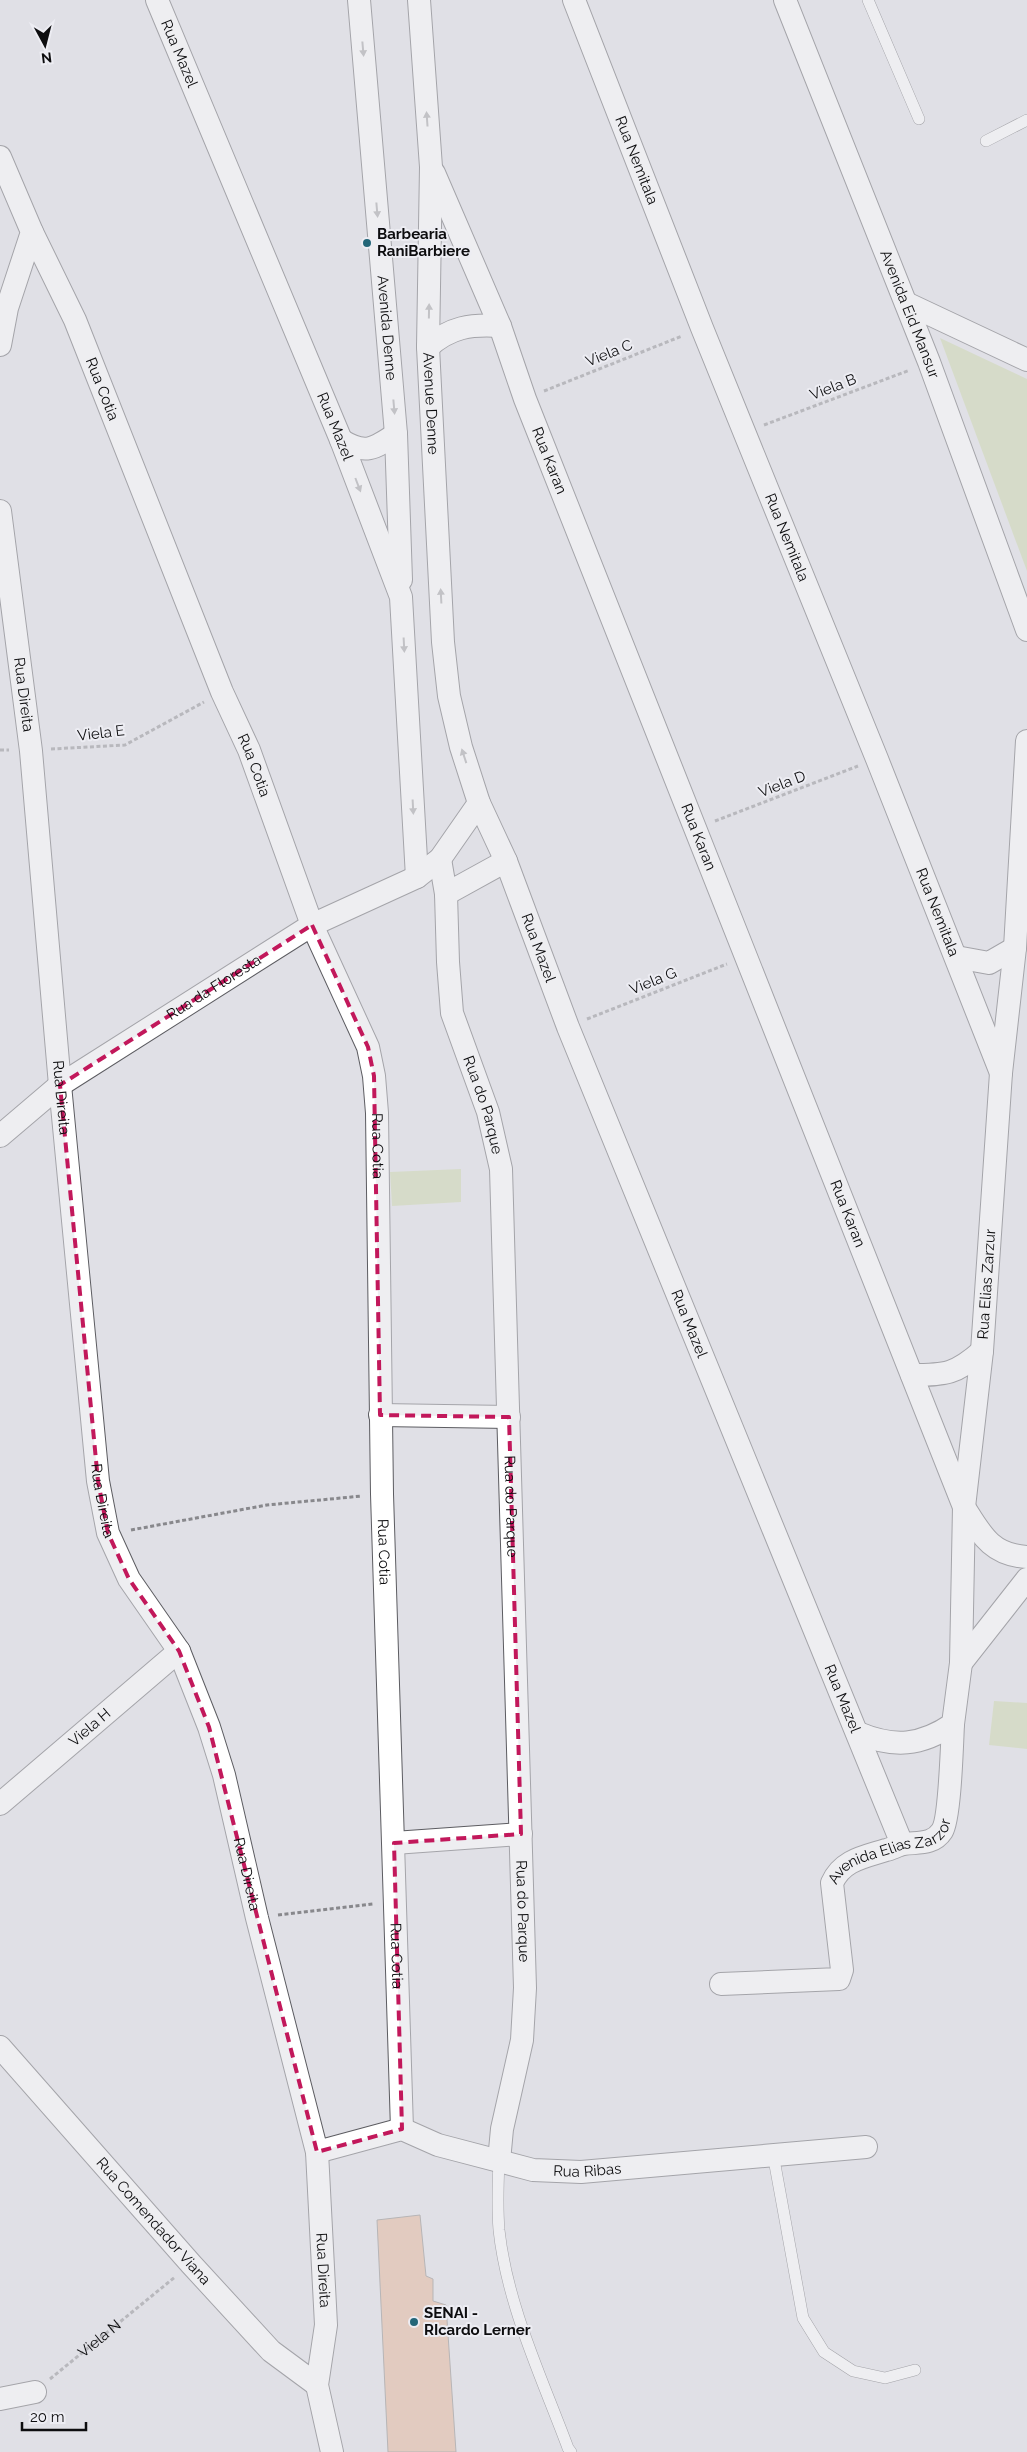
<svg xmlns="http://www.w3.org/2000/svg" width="1027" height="2452" viewBox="0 0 1027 2452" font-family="Raleway,sans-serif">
  <rect width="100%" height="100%" fill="#e0e0e6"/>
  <g fill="#cad6a7">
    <path d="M940,338L1027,379V571Z"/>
    <path d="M461,1169V1202L392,1206L390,1172Z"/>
    <path d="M994,1701L1027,1703V1749L989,1745Z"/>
  </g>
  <path fill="#e4b292" stroke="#85817e" d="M420,2215L426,2276L433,2279V2301L446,2305L456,2452H388L377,2220Z"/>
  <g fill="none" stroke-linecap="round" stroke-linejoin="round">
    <g stroke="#5c5c61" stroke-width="12">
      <g id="lane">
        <path d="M868,0L919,119"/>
        <path d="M986,141L1027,120"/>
        <path d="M773,2154L803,2318L824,2352L853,2371L885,2378L915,2370"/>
        <path d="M499,2161C498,2184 497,2206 499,2230C507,2305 542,2378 568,2448L571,2452"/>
      </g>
    </g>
    <g stroke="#5c5c61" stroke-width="24">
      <g id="street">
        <path id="s2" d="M157,0L341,440L401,597L417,877"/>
        <path id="s3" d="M359,0L396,434L401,580"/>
        <path id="s4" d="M419,0L431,167L428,347L443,642L449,696L461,747L479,803L506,861L568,1027L902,1844"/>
        <path id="s5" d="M574,0L702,328L877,759L1001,1073"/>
        <path id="s6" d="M785,0L929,362L1027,630"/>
        <path d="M0,157L32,232L7,308L0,345"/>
        <path id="s7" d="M434,173L500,326L525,399L964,1507C981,1534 991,1555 1027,1557"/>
        <path id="s8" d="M32,232L75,320L222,692L249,750L312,925L368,1047L374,1076L377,1113L382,1494L402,2129"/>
        <path d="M906,303L1027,360"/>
        <path d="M428,347C450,327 471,324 500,326"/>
        <path d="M341,440C365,455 374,449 396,434"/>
        <path id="s9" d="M0,511L31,751L60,1085L98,1481L108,1533L129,1579L179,1651L209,1727L224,1775L257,1918L317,2152L326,2325L317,2385L332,2452"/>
        <path id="s10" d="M440,859L446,894L448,962L452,1013L488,1112L501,1169L525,1988L522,2040L502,2129L499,2161"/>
        <path d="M446,894L506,861"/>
        <path d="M956,957L989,963L1015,948"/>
        <path id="s11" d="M0,1136L60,1085L312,925L417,877L440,859L479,803"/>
        <path d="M912,1375C946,1375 956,1374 982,1351"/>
        <path d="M380,1415L509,1417"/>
        <path d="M961,1663L1027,1579"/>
        <path id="s12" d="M858,1733C894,1748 921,1746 953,1724L961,1663L964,1507L982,1351L1001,1073L1015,948L1027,741"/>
        <path id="s13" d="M0,1804L179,1651"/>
        <path d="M394,1843L521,1834"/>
        <path id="s14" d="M721,1984L839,1979L842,1970L832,1883C842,1860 864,1857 886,1850C892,1849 898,1845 904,1844C917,1842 933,1845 942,1831C950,1819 952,1743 953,1724"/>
        <path id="s15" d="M0,2047L191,2264L271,2351L317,2385"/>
        <path id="s16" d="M317,2152L402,2129L438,2145L533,2170L581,2172L866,2147"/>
        <path d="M0,2399L35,2392"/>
      </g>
    </g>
    <g stroke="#88888c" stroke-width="3" stroke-dasharray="4 2.5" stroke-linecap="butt">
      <path d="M544,391L682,336"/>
      <path d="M764,425L910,370"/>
      <path d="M51,749L125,745L204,702"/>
      <path d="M0,750H9"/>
      <path d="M715,821L858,766"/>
      <path d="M587,1019L727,964"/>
      <path d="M131,1530L267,1505L362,1496"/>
      <path d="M278,1915L373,1904"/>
      <path id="s1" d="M50,2379L175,2277"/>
    </g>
    <use href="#lane" stroke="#fff" stroke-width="11"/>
    <use href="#street" stroke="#fff" stroke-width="22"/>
  </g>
  <defs><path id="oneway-solid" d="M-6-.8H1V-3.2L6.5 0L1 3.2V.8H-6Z" transform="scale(1.25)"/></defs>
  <g fill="#9e9e9f">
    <use href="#oneway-solid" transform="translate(363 49) rotate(85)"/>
    <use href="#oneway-solid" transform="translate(427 119) rotate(-94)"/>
    <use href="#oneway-solid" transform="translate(377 210) rotate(85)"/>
    <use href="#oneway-solid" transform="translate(429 311) rotate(-89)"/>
    <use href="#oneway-solid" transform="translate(394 407) rotate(85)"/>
    <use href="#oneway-solid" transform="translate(358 485) rotate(69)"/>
    <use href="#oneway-solid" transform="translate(441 596) rotate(-93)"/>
    <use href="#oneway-solid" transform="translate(404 645) rotate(87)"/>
    <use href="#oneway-solid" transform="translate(464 756) rotate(-108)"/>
    <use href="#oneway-solid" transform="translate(413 807) rotate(87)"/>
  </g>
  <path d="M0 0H1027V2452H0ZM312,925L368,1047L374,1076L380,1415L509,1417L521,1834L394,1843L402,2129L317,2152L209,1727L179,1651L129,1579L108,1533L98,1481L60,1085Z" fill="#e0e0e6" fill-opacity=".55" fill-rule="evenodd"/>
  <path fill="none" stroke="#c2185b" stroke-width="4" stroke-dasharray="10 6" stroke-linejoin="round" d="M312,925L368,1047L374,1076L380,1415L509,1417L521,1834L394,1843L402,2129L317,2152L209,1727L179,1651L129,1579L108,1533L98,1481L60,1085Z"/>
  <g fill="#236678" stroke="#ededf3" stroke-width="2">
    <circle cx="367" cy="243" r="5"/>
    <circle cx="414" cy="2322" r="5"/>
  </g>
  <g text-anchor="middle" stroke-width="4" stroke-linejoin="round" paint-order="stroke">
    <g font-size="15" fill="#0d0d0f" stroke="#ededf3">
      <text dy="5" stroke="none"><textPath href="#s2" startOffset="58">Rua Mazel</textPath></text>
      <text dy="5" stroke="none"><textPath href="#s5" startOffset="172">Rua Nemitala</textPath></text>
      <text dy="5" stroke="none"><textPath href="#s6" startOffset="338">Avenida Eid Mansur</textPath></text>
      <text dy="5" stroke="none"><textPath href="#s3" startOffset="329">Avenida Denne</textPath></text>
      <text transform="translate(609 353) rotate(-22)" y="5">Viela C</text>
      <text transform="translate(833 387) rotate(-21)" y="5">Viela B</text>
      <text dy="5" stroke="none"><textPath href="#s8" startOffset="172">Rua Cotia</textPath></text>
      <text dy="5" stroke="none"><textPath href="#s4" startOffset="404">Avenue Denne</textPath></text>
      <text dy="5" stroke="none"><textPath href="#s2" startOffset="462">Rua Mazel</textPath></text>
      <text dy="5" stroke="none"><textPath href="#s7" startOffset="310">Rua Karan</textPath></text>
      <text dy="5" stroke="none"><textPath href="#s5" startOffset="578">Rua Nemitala</textPath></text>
      <text dy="5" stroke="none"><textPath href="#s9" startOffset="185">Rua Direita</textPath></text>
      <text transform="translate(101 733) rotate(-7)" y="5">Viela E</text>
      <text dy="5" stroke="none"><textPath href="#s8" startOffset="578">Rua Cotia</textPath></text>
      <text transform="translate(782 784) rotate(-21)" y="5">Viela D</text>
      <text dy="5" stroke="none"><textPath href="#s7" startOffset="715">Rua Karan</textPath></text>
      <text dy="5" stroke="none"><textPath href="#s5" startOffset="982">Rua Nemitala</textPath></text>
      <text dy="5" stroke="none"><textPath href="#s4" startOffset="965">Rua Mazel</textPath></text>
      <text transform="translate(653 981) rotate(-22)" y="5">Viela G</text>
      <text dy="5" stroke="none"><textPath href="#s11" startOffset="261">Rua da Floresta</textPath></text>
      <text dy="5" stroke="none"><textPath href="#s9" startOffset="590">Rua Direita</textPath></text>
      <text dy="5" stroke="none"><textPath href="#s10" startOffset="252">Rua do Parque</textPath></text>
      <text dy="5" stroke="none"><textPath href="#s8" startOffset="982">Rua Cotia</textPath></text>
      <text dy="5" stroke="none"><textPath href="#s7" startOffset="1120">Rua Karan</textPath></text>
      <text dy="5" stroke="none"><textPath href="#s12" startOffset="542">Rua Elias Zarzur</textPath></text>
      <text dy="5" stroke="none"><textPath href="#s4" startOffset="1370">Rua Mazel</textPath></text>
      <text dy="5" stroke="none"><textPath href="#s9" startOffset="995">Rua Direita</textPath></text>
      <text dy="5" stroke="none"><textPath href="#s10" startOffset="656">Rua do Parque</textPath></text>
      <text dy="5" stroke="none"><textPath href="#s8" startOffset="1388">Rua Cotia</textPath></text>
      <text dy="5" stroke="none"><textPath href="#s4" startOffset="1775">Rua Mazel</textPath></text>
      <text dy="5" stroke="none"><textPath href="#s13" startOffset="118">Viela H</textPath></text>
      <text dy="5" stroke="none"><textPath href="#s14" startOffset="285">Avenida Elias Zarzor</textPath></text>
      <text dy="5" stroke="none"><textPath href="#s9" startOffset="1400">Rua Direita</textPath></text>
      <text dy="5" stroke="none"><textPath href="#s10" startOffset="1061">Rua do Parque</textPath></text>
      <text dy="5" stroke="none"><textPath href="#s8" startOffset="1792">Rua Cotia</textPath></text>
      <text dy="5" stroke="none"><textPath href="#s16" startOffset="280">Rua Ribas</textPath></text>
      <text dy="5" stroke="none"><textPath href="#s15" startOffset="232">Rua Comendador Viana</textPath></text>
      <text dy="5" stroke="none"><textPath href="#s9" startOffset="1805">Rua Direita</textPath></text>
      <text dy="5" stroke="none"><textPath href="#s1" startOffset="64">Viela N</textPath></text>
    </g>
    <g font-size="15" font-weight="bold" fill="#0d0d0f" stroke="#ededf3" text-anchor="start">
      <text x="377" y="239">Barbearia<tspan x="377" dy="17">RaniBarbiere</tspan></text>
      <text x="424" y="2318">SENAI -<tspan x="424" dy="17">RIcardo Lerner</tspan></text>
    </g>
  </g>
  <g transform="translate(45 45) rotate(173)" stroke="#ededf3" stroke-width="4" paint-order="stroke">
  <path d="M0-4L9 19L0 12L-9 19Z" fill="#0d0d0f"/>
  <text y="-8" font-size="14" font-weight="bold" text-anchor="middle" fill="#0d0d0f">N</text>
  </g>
  <path d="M22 2422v8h64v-8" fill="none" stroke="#0d0d0f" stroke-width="2.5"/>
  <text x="30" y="2422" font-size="15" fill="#0d0d0f" stroke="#ededf3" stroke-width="4" paint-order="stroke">20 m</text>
</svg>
